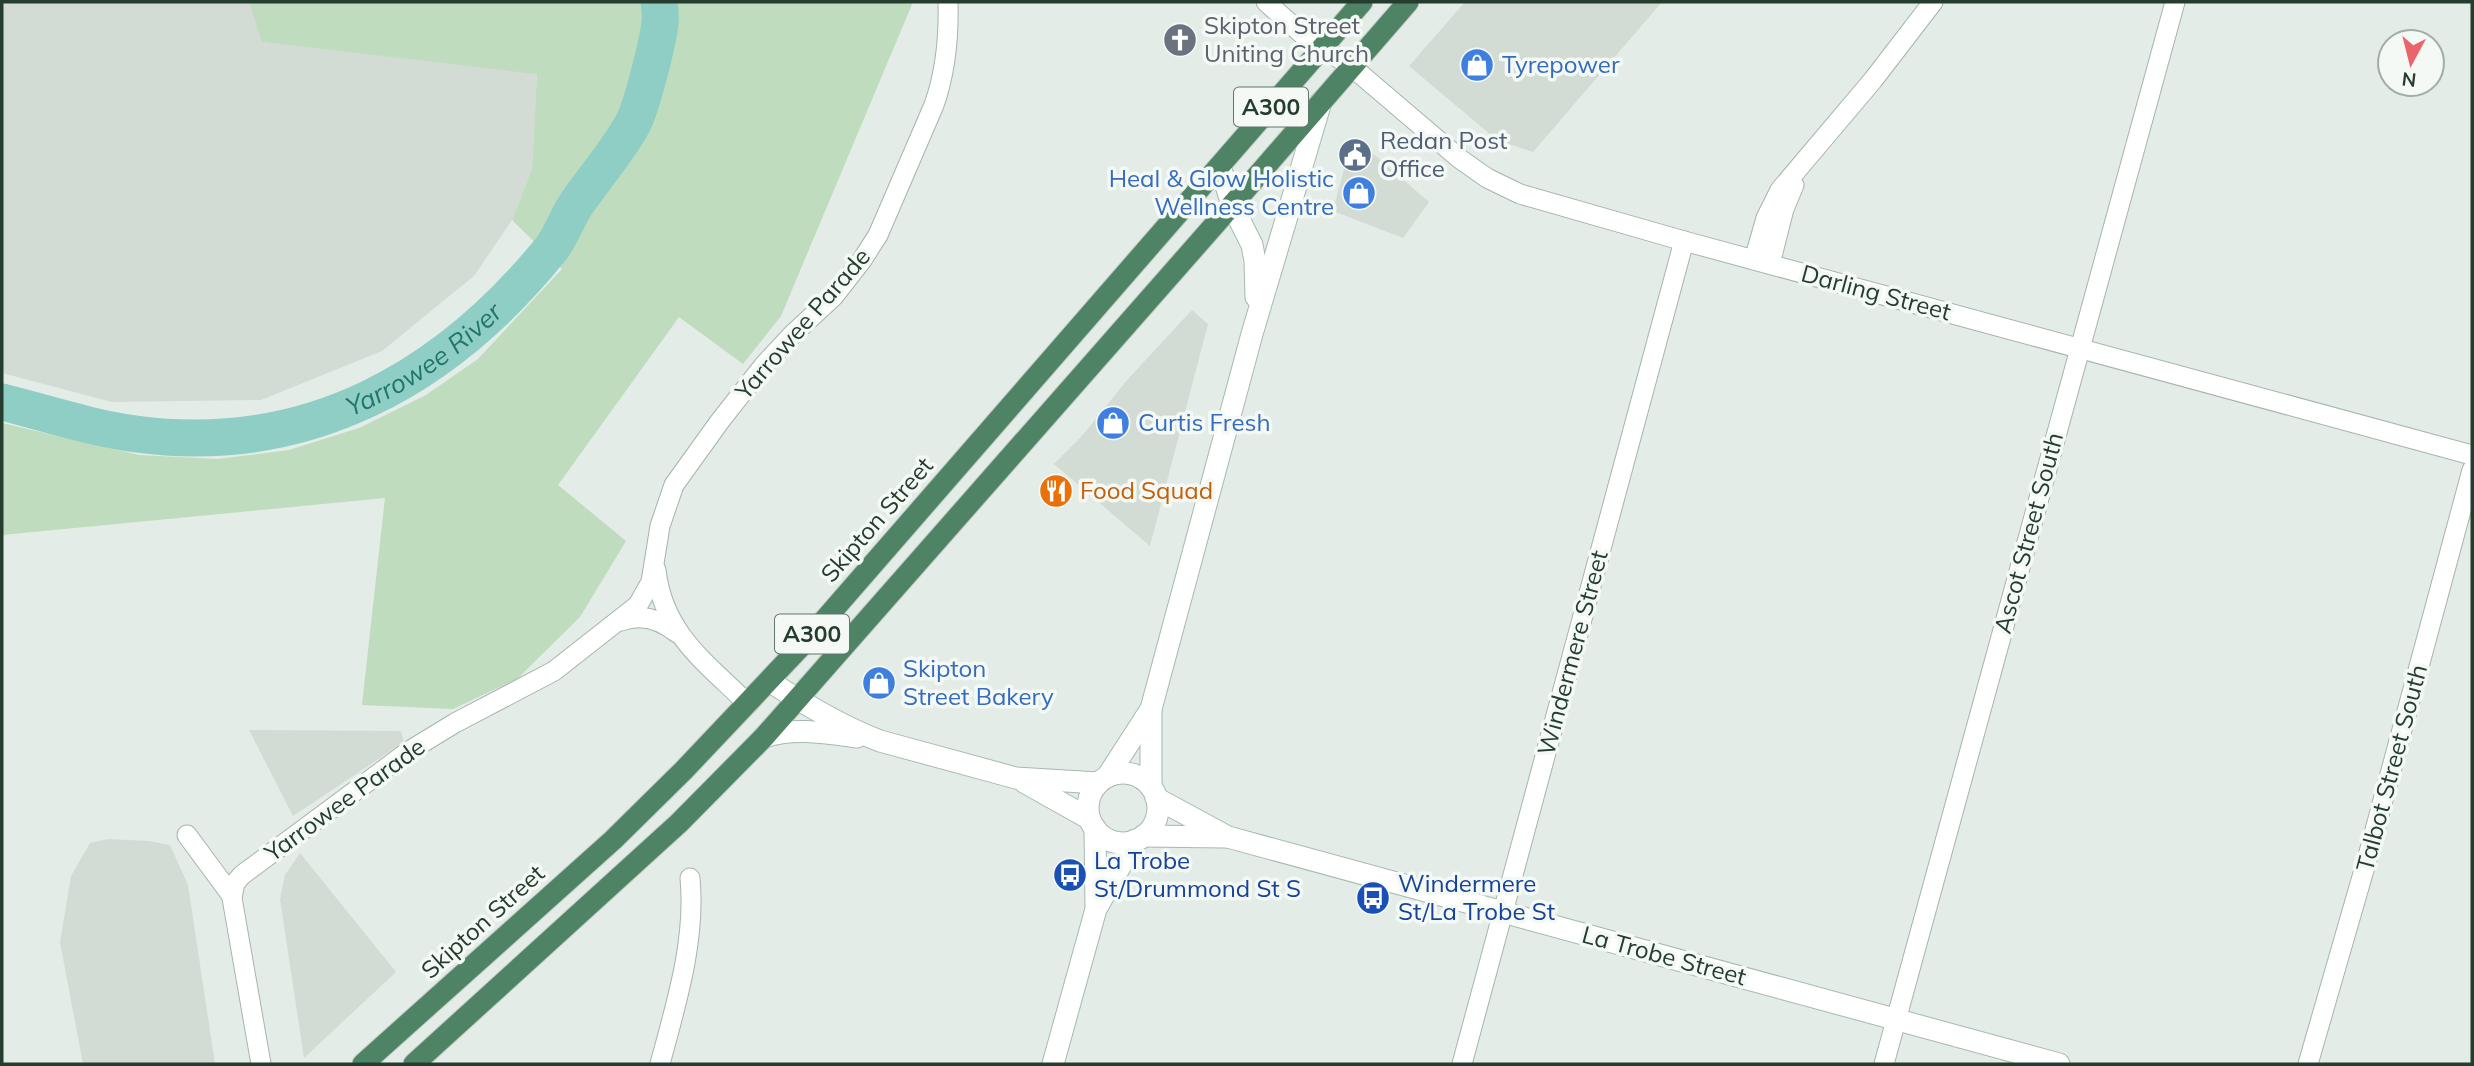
<svg xmlns="http://www.w3.org/2000/svg" width="2474" height="1066" viewBox="0 0 2474 1066" font-family="Mulish,sans-serif">
  <rect width="100%" height="100%" fill="#e3ece6"/>
  <g fill="#d2dcd4">
    <path d="M2,2H249L263,42L537,73L532,169L512,220L474,276L382,351L261,400L112,402L2,373Z"/>
    <path d="M1465,2H1662L1533,152L1497,140L1409,66Z"/>
    <path d="M1357,140L1429,202L1403,238L1333,211L1351,142Z"/>
    <path d="M1192,310L1208,324L1150,546L1054,464L1081,437L1128,379Z"/>
    <path d="M249,730L401,731L404,742L293,816Z"/>
    <path d="M108,839L149,841L170,845L188,885L215,1064H83L60,942L71,876L90,843Z"/>
    <path d="M300,853L396,972L304,1058L280,899L285,875Z"/>
  </g>
  <path fill="#bfdcbe" d="M249,2H913L781,316L743,364L679,317L558,485L626,541L580,617L517,679L453,709L362,705L385,498L2,535V423L139,455L218,459L289,450L359,428L426,395L478,359L562,269L512,220L532,169L537,74L262,42Z"/>
  <g fill="none" stroke-linecap="round" stroke-linejoin="round">
    <path stroke="#8fcec4" stroke-width="37" id="s1" d="M2,402C46,413 90,428 136,434C307,457 446,379 551,249C562,235 567,217 577,203C595,177 617,152 632,125C641,110 658,42 660,23C661,16 660,9 659,2"/>
    <g stroke="#a6b4ab" stroke-width="21">
      <g id="minor">
        <path d="M1266,2L1302,34L1352,67L1460,159L1487,178L1520,194L1684,241L2472,455"/>
        <path d="M1754,260L1766,218L1780,190L1873,80L1933,2"/>
        <path d="M1770,264L1784,209L1794,185"/>
        <path d="M656,570C663,633 705,662 748,704"/>
        <path d="M621,621C642,613 661,620 677,633"/>
        <path d="M187,835L232,896"/>
        <path d="M261,1064L232,898L235,883L242,875L409,751L455,723L554,671L638,605L651,582L660,526L674,485L720,421L764,365L793,334L834,296L862,260L878,235L934,105C946,71 949,38 948,2"/>
        <path d="M660,1064C676,1004 696,941 690,878"/>
        <path d="M1462,1064L1684,241"/>
        <path d="M1884,1064L2175,2"/>
        <path d="M2308,1064L2368,856L2472,470"/>
      </g>
    </g>
    <g stroke="#a5baad" stroke-width="23">
      <g id="secondary">
        <path d="M1220,166L1232,205L1252,245L1255,261L1256,297"/>
        <path d="M769,681C804,704 841,726 880,741L1016,778L1098,783"/>
        <path d="M764,737C794,727 827,733 857,737"/>
        <circle cx="1123" cy="808" r="35"/>
        <path d="M1107,777L1151,709"/>
        <path d="M1024,782L1090,819"/>
        <path d="M1151,787V709L1252,334L1321,102"/>
        <path d="M1156,798L1228,837L2059,1064"/>
        <path d="M1095,828L1096,907"/>
        <path d="M1143,836L1226,837"/>
        <path d="M1053,1064L1096,909L1135,840"/>
      </g>
    </g>
    <g stroke="#c2c9c4" stroke-width="23">
      <g id="trunk">
        <path d="M363,1064L613,840L684,770L807,640L1362,2"/>
        <path d="M414,1064L679,823L764,737L1232,205L1408,2"/>
      </g>
    </g>
    <use href="#minor" stroke="#fff" stroke-width="19"/>
    <use href="#secondary" stroke="#fff" stroke-width="21"/>
    <use href="#trunk" stroke="#4e8366" stroke-width="21"/>
  </g>
  <defs>
    <g id="church-disc" transform="scale(1.75)"><circle r="9.5" fill="#6b7280" stroke="#f4f9f5"/><path d="M-1.2-6h2.4v3.5h3.3v2.4h-3.3V6h-2.4V-.1h-3.3v-2.4h3.3Z" fill="#fff"/></g>
    <g id="shop-disc" transform="scale(1.75)"><circle r="9.5" fill="#3f7fe0" stroke="#f4f9f5"/><path d="M-5-2.5h2.3a2.7 3.5 0 0 1 5.4 0H5L5.5 6h-11ZM-1.5-2.5h3a1.5 2.3 0 0 0-3 0Z" fill="#fff"/></g>
    <g id="civic-disc" transform="scale(1.75)"><circle r="9.5" fill="#5c6f8a" stroke="#f4f9f5"/><path d="M-.6-6.5H3V-4.5H.6V-3L4-1V1h2V6H-6V1h2V-1L-.6-3ZM-1.2 2.5V6h2.4V2.5Z" fill="#fff"/></g>
    <g id="restaurant-disc" transform="scale(1.75)"><circle r="9.5" fill="#e8710a" stroke="#f4f9f5"/><path d="M-5-6h1v4h1v-4h1v4h1v-4h1v5L-1.5 .5V6h-2V.5L-5-1ZM5-6V6H3V1.5H1.5Q1.5-4 5-6Z" fill="#fff"/></g>
    <g id="bus-disc" transform="scale(1.75)"><circle r="9.5" fill="#1a4fb4" stroke="#f4f9f5"/><path d="M-5-6H5V4H4V6H2V4H-2V6H-4V4H-5ZM-3.5-4V0h7V-4ZM-3.5 1.2v1.5H-2V1.2ZM2 1.2v1.5H3.5V1.2Z" fill="#fff"/></g>
  </defs>
  <g fill-rule="evenodd">
    <use href="#church-disc" x="1180" y="40"/>
    <use href="#shop-disc" x="1477" y="65"/>
    <use href="#civic-disc" x="1355" y="155"/>
    <use href="#shop-disc" x="1359" y="193"/>
    <use href="#shop-disc" x="1113" y="423"/>
    <use href="#restaurant-disc" x="1056" y="491"/>
    <use href="#shop-disc" x="879" y="683"/>
    <use href="#bus-disc" x="1070" y="875"/>
    <use href="#bus-disc" x="1373" y="898"/>
  </g>
  <g text-anchor="middle" stroke-width="7" stroke-linejoin="round" paint-order="stroke">
    <g fill="#f4f9f5" stroke="#62756a" stroke-width="2">
      <rect x="1234" y="87.5" width="74" height="39" rx="5"/>
      <rect x="775" y="614.5" width="74" height="39" rx="5"/>
    </g>
    <g font-size="23" font-weight="bold" fill="#243d2e">
      <text x="1271" y="115">A300</text>
      <text x="812" y="642">A300</text>
    </g>
    <g font-size="24" fill="#5b616d" stroke="#f4f9f5" text-anchor="start">
      <text x="1204" y="34">Skipton Street<tspan x="1204" dy="28">Uniting Church</tspan></text>
    </g>
    <g font-size="24" fill="#366cbe" stroke="#f4f9f5" text-anchor="start">
      <text x="1502" y="73">Tyrepower</text>
      <text x="1334" y="187" text-anchor="end">Heal &amp; Glow Holistic<tspan x="1334" dy="28">Wellness Centre</tspan></text>
      <text x="1138" y="431">Curtis Fresh</text>
      <text x="903" y="677">Skipton<tspan x="903" dy="28">Street Bakery</tspan></text>
    </g>
    <g font-size="24" fill="#4e5e75" stroke="#f4f9f5" text-anchor="start">
      <text x="1380" y="149">Redan Post<tspan x="1380" dy="28">Office</tspan></text>
    </g>
    <g font-size="24" fill="#243d2e" stroke="#f4f9f5">
      <text transform="translate(1876 293) rotate(15)" y="8">Darling Street</text>
      <text transform="translate(803 324) rotate(-49)" y="8">Yarrowee Parade</text>
      <text transform="translate(877 520) rotate(-49)" y="8">Skipton Street</text>
      <text transform="translate(2029 533) rotate(-75)" y="8">Ascot Street South</text>
      <text transform="translate(1573 653) rotate(-75)" y="8">Windermere Street</text>
      <text transform="translate(2392 768) rotate(-75)" y="8">Talbot Street South</text>
      <text transform="translate(345 800) rotate(-36)" y="8">Yarrowee Parade</text>
      <text transform="translate(483 922) rotate(-42)" y="8">Skipton Street</text>
      <text transform="translate(1664 956) rotate(15)" y="8">La Trobe Street</text>
    </g>
    <g font-size="24" fill="#c56008" stroke="#f4f9f5" text-anchor="start">
      <text x="1080" y="499">Food Squad</text>
    </g>
    <g font-size="24" fill="#164399" stroke="#f4f9f5" text-anchor="start">
      <text x="1094" y="869">La Trobe<tspan x="1094" dy="28">St/Drummond St S</tspan></text>
      <text x="1398" y="892">Windermere<tspan x="1398" dy="28">St/La Trobe St</tspan></text>
    </g>
    <g font-size="26" font-style="italic" fill="#21756a" stroke="#f4f9f5">
      <text dy="9" stroke="none"><textPath href="#s1" startOffset="444">Yarrowee River</textPath></text>
    </g>
  </g>
  <rect width="2474" height="1066" fill="none" stroke="#243d2e" stroke-width="7"/>
  <g transform="translate(2411 63) rotate(187)"><circle r="33" fill="#f4f9f5" stroke="#a1aea5" stroke-width="2"/>
  <path d="M0-5L12 26L0 18L-12 26Z" fill="#ea646c"/>
  <text y="-10" font-size="19" font-weight="bold" text-anchor="middle" fill="#243d2e">N</text>
  </g>
</svg>
